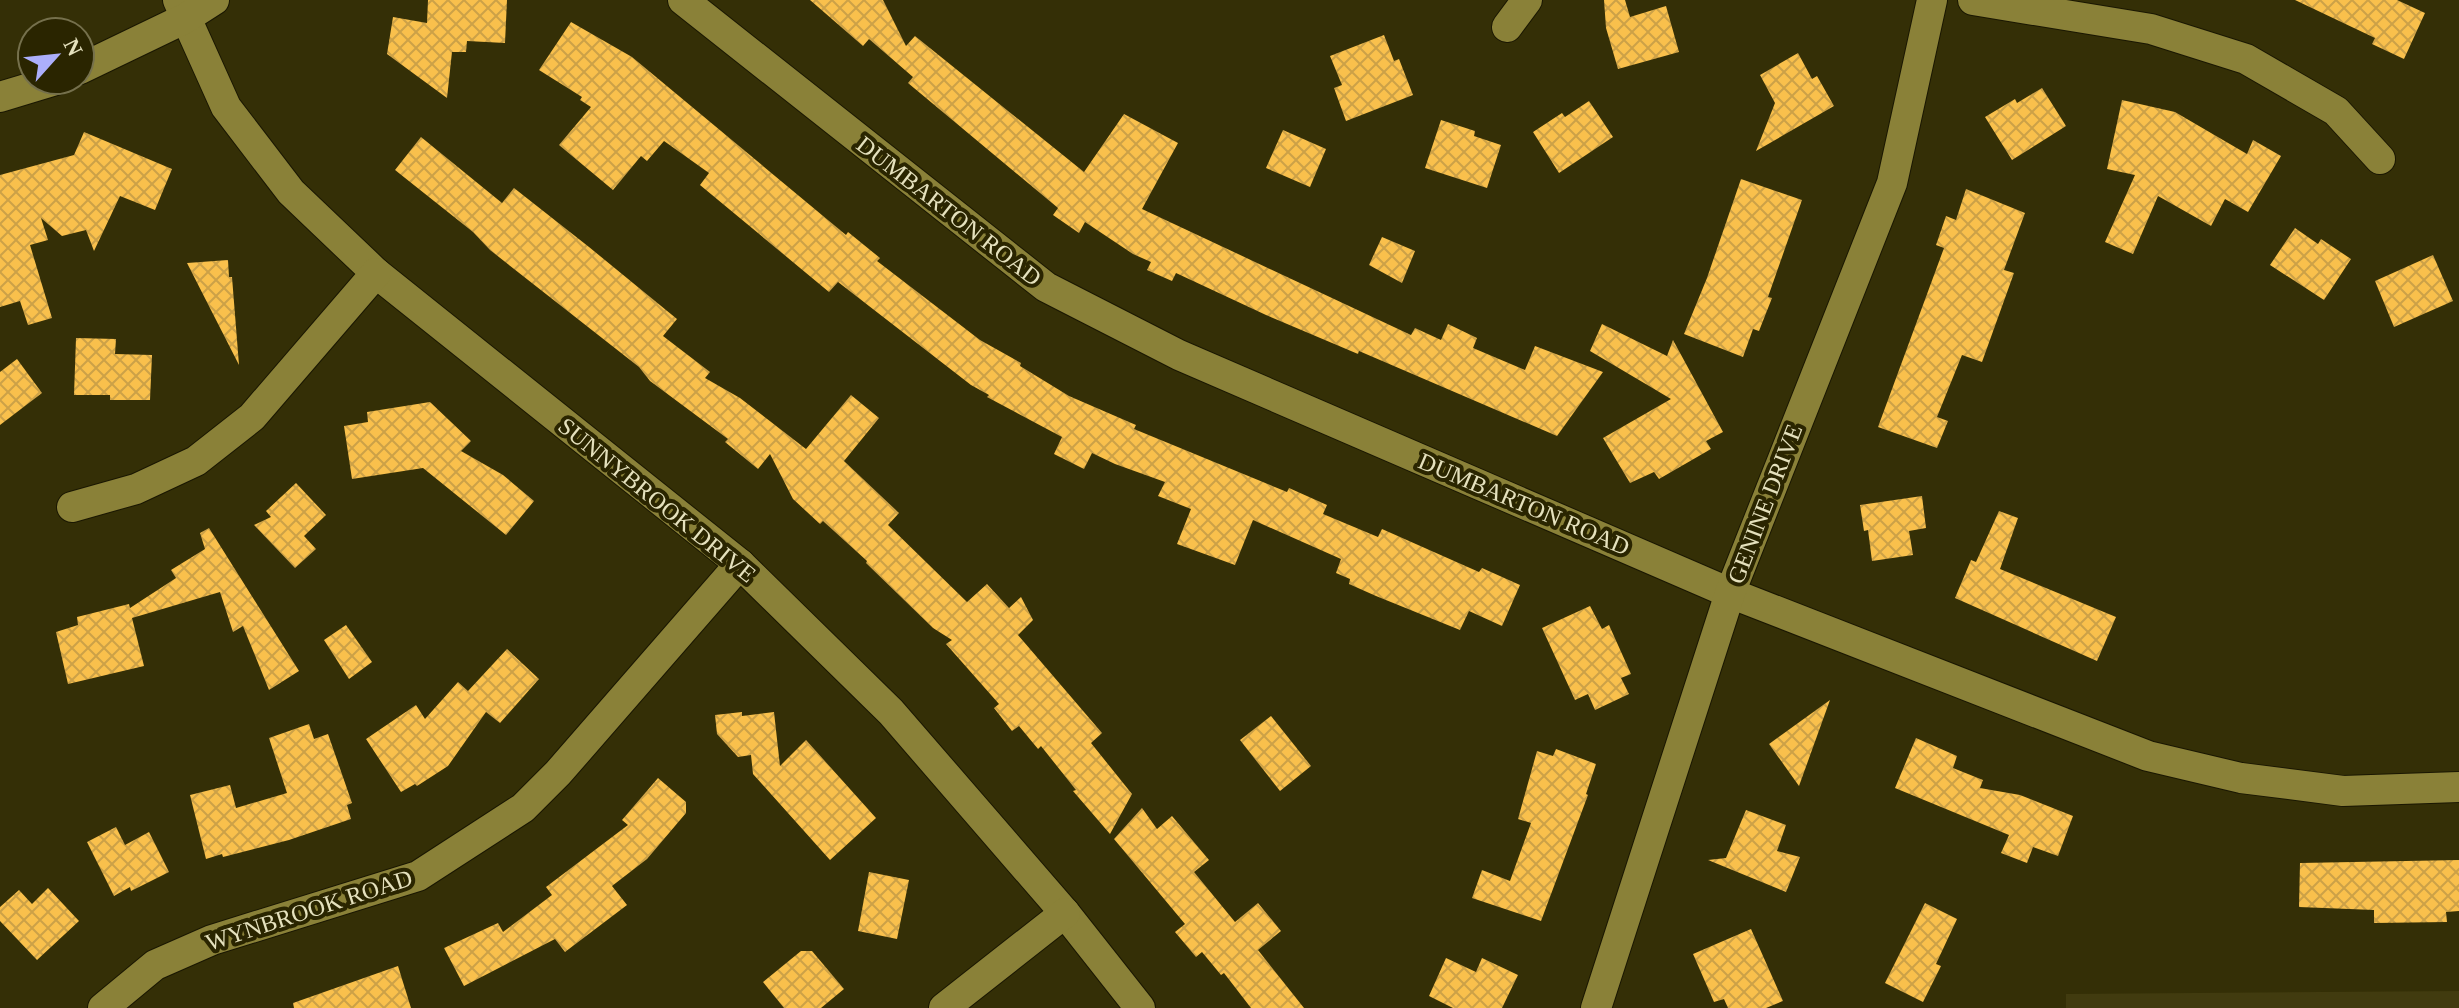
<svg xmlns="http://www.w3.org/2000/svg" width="2459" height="1008" viewBox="0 0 2459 1008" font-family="Georgia,serif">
  <defs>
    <pattern id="building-cross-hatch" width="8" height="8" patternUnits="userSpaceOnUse" patternTransform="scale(2)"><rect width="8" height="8" fill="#f9c04c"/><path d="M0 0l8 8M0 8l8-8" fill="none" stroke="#cca147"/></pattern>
  </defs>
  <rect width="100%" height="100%" fill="#342f06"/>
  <path fill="#413b0f" d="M2459,991V1008H2066V994Z"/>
  <g fill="url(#building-cross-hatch)">
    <path d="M428,0H507L505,43L467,41L466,52H452L447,98L387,54L393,17L427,23Z"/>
    <path d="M810,0H883L906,46L915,36L1084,172L1124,114L1178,143L1142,209L1411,335L1415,328L1441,340L1448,324L1477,338L1473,348L1525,370L1535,346L1603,372L1557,436L1359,351L1358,354L1266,315L1176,273L1172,281L1147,270L1151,262L1133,254L1085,222L1079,233L1053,215L1058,208L908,83L913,77L869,39L863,46Z"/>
    <path d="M1604,0H1625L1630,17L1666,6L1679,52L1618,69L1606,28Z"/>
    <path d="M2295,0H2397L2425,13L2404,59L2372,44L2375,38Z"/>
    <path d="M571,22L632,57L846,235L848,232L880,258L877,261L980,340L1021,363L1020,366L1069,396L1136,425L1134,429L1287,492L1289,488L1327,505L1323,514L1378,537L1382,529L1479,572L1482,568L1520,585L1502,626L1469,611L1460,630L1376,596L1349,584L1350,579L1336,573L1341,559L1253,520L1235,565L1177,544L1191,509L1158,496L1165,482L1115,464L1092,453L1084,469L1054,454L1062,437L987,397L989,395L971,385L838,282L829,292L700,185L709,173L664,141L647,161L641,156L613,190L559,145L591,107L580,100L582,97L539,70Z"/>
    <path d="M1384,35L1394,61L1399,59L1413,95L1346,121L1334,88L1342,85L1330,56Z"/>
    <path d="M1798,53L1812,79L1817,76L1834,106L1756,151L1775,103L1760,75Z"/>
    <path d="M2042,88L2066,126L2012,160L1985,117L2015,99L2017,103Z"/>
    <path d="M2122,100L2175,112L2247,154L2253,140L2281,156L2248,212L2225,199L2211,226L2158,196L2133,254L2105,242L2135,175L2107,169Z"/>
    <path d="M1589,101L1613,137L1559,173L1533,132L1562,113L1565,117Z"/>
    <path d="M1441,120L1475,131L1474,136L1501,145L1487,188L1425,168Z"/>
    <path d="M1283,130L1326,149L1310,187L1266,168Z"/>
    <path d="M84,132L172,169L155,210L120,196L94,251L86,230L62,236L41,218L48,240L30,245L52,318L28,325L20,301L0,307V175L74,155Z"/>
    <path d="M421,137L502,203L514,188L589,247L677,319L663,336L710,372L705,378L740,398L806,449L851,395L879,418L844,461L899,513L888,525L967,602L987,584L1009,608L1021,597L1033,620L1018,635L1102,733L1091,743L1132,794L1110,834L1073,791L1076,790L1041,746L1038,749L1019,726L1012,731L994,708L999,704L946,644L952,640L933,628L866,563L867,561L823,521L820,524L793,499L770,454L758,469L725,442L728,439L650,381L639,367L490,250L473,232L395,170Z"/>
    <path d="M1741,179L1802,200L1768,297L1772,298L1759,331L1753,329L1743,357L1684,334L1707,278Z"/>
    <path d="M1966,189L2025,213L2004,270L2014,273L1982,362L1962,355L1937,417L1948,421L1937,448L1878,427L1944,248L1936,245L1946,216L1956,220Z"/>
    <path d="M2295,228L2318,244L2321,239L2351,259L2324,300L2270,265Z"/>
    <path d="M1382,237L1415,251L1402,283L1369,265Z"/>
    <path d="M2433,255L2453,301L2394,327L2375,281Z"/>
    <path d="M228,260L229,277H232L239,365L187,263Z"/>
    <path d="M1602,324L1667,356L1673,340L1723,432L1706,441L1711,449L1659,479L1654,472L1630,483L1603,438L1671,399L1590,351Z"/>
    <path d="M76,338L116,339L115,354L152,355L150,400H110V395H74Z"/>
    <path d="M17,359L42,393L0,425V372Z"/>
    <path d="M430,402L471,441L461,451L503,475L534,501L506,535L423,468L352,479L344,426L368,422L367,412Z"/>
    <path d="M296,483L326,515L304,536L316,549L295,568L254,525L271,517L266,511Z"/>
    <path d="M1922,496L1926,528L1909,531L1913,555L1872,561L1868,530L1864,531L1860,505Z"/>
    <path d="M1999,511L2018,518L2000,569L2116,617L2097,661L1955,598L1971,560L1976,562Z"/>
    <path d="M209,528L299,671L269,690L243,626L233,632L220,592L132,618L144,666L68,684L56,632L78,625L77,617L129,604L130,608L176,578L171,570L205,549L200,533Z"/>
    <path d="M1590,606L1602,629L1609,625L1631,674L1621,678L1629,694L1595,710L1588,694L1575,700L1542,628Z"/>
    <path d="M346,625L372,662L349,679L324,640Z"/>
    <path d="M507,649L539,679L500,723L486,712L448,766L417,786L415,784L401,792L366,739L416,705L425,719L458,682L468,691Z"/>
    <path d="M1830,700L1799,786L1769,744Z"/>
    <path d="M742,712V716L774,712L780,766L806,740L876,818L830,860L753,774L751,755L738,757L717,734L715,715Z"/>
    <path d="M1271,716L1311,766L1280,791L1240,740Z"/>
    <path d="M309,724L314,739L328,734L352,803L347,805L351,819L289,840L223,857L222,854L206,859L190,795L230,785L236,808L287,793L269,738Z"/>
    <path d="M1916,738L1957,756L1953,768L1983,780L1980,788L2020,795L2073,816L2058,856L2033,847L2027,863L2001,853L2009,835L1895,788Z"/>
    <path d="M1556,749L1596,764L1586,794L1588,795L1541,921L1472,898L1482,870L1510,881L1531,823L1518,819L1537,751L1553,756Z"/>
    <path d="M658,778L686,802V813L647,859L612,886L627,905L565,952L555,939L464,986L444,948L498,923L503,932L552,895L546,887L628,825L622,820Z"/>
    <path d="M1142,808L1157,829L1172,816L1209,860L1194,872L1235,922L1258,903L1281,931L1258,950L1304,1008H1251L1224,973L1221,975L1202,952L1196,957L1175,932L1185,924L1114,839Z"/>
    <path d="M1746,810L1786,825L1777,851L1800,857L1786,892L1708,860L1726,858Z"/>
    <path d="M116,827L125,845L149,832L169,872L131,891L130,887L114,896L87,842Z"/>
    <path d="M2459,860V911L2446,912L2447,922L2374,923V910L2299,907L2300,863Z"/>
    <path d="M869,872L909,880L897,939L858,931Z"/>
    <path d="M48,888L79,921L37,960L0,921V907L19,890L32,904Z"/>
    <path d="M1925,903L1957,919L1936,964L1941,966L1923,1002L1885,983Z"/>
    <path d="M1751,929L1783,1001L1766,1008H1728L1724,999L1714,1002L1693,954Z"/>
    <path d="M801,951H812L844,989L821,1008H784L763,982Z"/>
    <path d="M1446,958L1476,972L1482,958L1518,975L1502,1008H1453L1429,996Z"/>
    <path d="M398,966L411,1008H294L293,1003Z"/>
  </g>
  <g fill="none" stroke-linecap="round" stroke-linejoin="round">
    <g stroke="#1a1702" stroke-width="32">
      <g id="minor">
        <path d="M178,0L226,107L291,192L376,273L740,564L891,712L1065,913L1140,1008"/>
        <path d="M683,0L1046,287L1179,355L1730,593L2148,756L2241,778L2343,791L2459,787"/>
        <path d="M1973,0L2151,29L2246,59L2336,111L2380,159"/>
        <path d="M1507,27L1527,0"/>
        <path d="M80,69L186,18L214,0"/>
        <path d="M0,97L56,80"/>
        <path d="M72,507L136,489L196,461L252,417L376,273"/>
        <path d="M103,1008L155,965L212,940L418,876L523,808L558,773L740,564"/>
        <path d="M944,1008L1065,913"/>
        <path d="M1596,1008L1730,593L1892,183L1932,0"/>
      </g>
    </g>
    <use href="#minor" stroke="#8a8138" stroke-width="30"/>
  </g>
  <g text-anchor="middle" stroke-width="8" stroke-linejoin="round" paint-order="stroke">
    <g font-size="24" fill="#e5e1bd" stroke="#2a2500">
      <text transform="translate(949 211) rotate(38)" y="8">DUMBARTON ROAD</text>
      <text transform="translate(657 500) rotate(39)" y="8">SUNNYBROOK DRIVE</text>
      <text transform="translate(1524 504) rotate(23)" y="8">DUMBARTON ROAD</text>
      <text transform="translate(1765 504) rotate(-69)" y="8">GENINE DRIVE</text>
      <text transform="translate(309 910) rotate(-18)" y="8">WYNBROOK ROAD</text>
    </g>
  </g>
  <g transform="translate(56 56) rotate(63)"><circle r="38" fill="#2a2500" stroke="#75704c" stroke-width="2"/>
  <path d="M0-6L14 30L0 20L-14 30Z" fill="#acaffb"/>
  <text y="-12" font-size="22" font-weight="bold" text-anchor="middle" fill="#e5e1bd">N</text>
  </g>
</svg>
